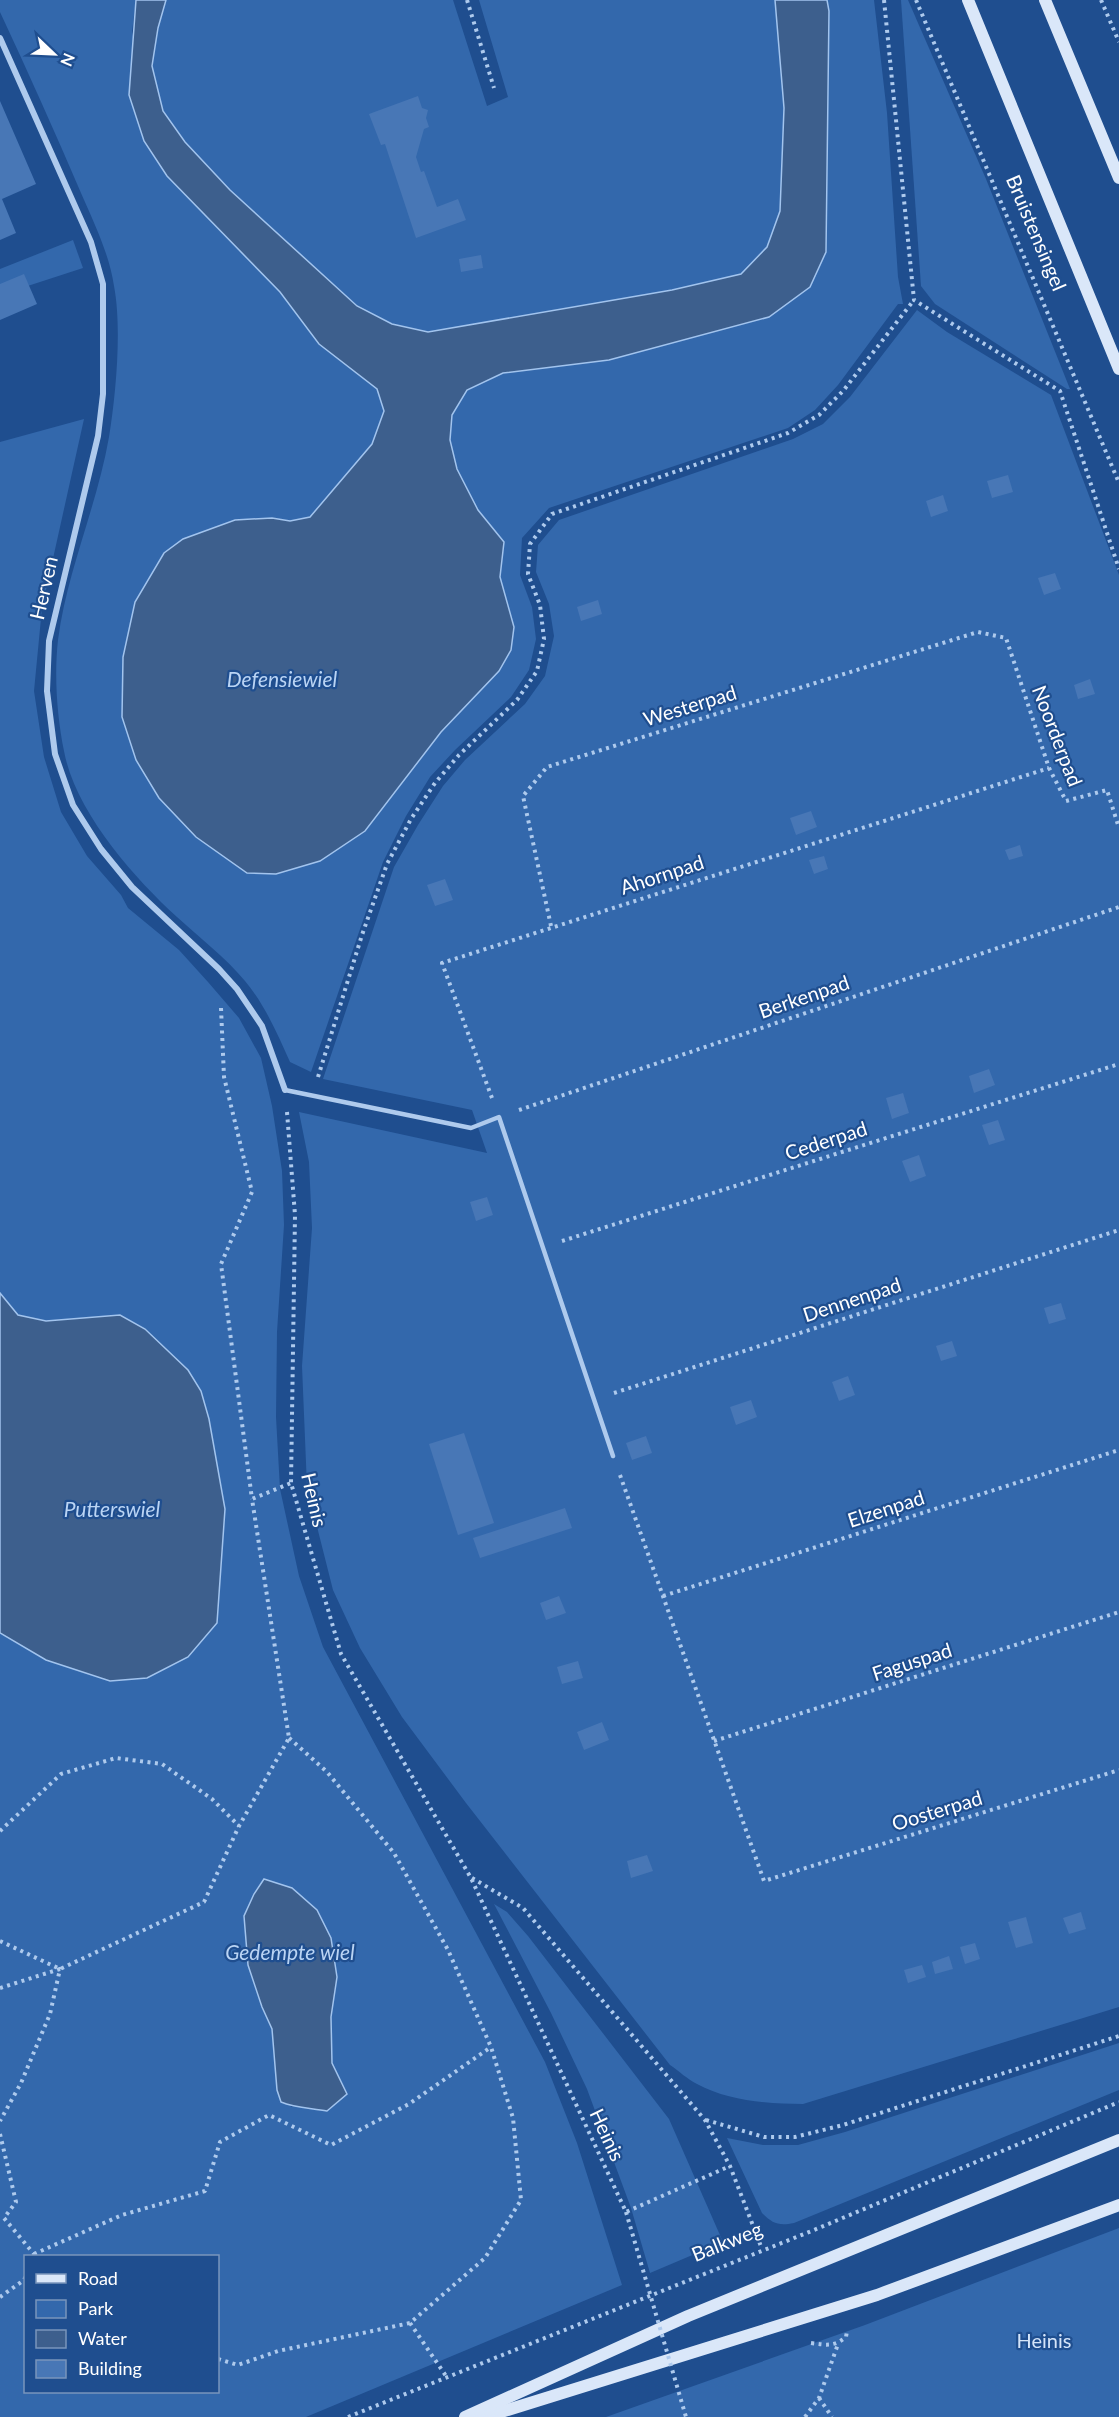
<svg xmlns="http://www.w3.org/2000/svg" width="1119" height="2417" viewBox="0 0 1119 2417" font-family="Lato,sans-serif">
  <rect width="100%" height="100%" fill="#1f4e8f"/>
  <g fill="#3368ac" fill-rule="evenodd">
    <path d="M0,0H136L132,32L167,176L280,292L319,344L377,389L384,411L372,444L310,517L290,521L272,518L164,553L135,603L123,657L122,717L136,760L365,831L441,732L499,671L500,577L504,542L478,510L457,469L450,440L452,415L467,390L503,373L609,360L769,317L810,287L826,252L829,12L827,0H874L887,113L898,277L903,304H898L838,385L815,410L788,428L549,508L522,538L520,575L532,607L536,639L529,670L511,697L455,750L430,777L406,816L383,862L311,1072L290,1062C277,1033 265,1005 245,981C225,957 200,938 177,917C133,877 75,811 64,751C57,716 54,676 58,640C67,571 97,506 109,437C116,394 122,328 114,286C109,253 94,223 81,193C55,132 28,72 0,12Z"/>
    <path d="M166,0H453L487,106L508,97L479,0H775L784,108L780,211L767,247L741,274L672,290L428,332L392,324L357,306L230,190L185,142L163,111L152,66L158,28Z"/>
    <path d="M901,0H908L986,179L1070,389H1067L935,304L921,286Z"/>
    <path d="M73,240L83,268L0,295V269Z"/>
    <path d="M917,310L947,332L1051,395L1119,575V2007L803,2104C769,2104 728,2101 697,2084C687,2079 679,2071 670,2065L466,1803L402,1717L360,1648L333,1590L307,1487L302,1366L312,1228L309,1162L299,1112L487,1153L472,1110L323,1079L394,867L418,825L443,786L465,760L525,704L545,676L554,636L549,604L536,572L538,545L559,520L793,439L823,424L850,397Z"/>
    <path d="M84,419L42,608L34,691L44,757L61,812L87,856L121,895L128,908L179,950L208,982L239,1018L261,1058L272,1106L282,1171L284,1225L277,1332L276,1417L280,1489L299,1576L323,1647L545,2062L577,2143L622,2285L306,2417H0V1633L46,1660L188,1657L217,1623L225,1509L209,1419L201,1391L120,1315L46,1321L18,1315L0,1293V442ZM337,1977L331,2017L332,2063L347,2094L327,2111L298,2106L291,2107L274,2049L272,2028ZM26,2256H218V2392H26Z"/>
    <path d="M494,1904L507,1912L528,1936L669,2119L723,2242L650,2273L631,2208L587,2089L551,2013Z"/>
    <path d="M1119,2043V2090L794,2223C779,2226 773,2224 762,2213L727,2138L763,2145H798L845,2132Z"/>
    <path d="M1119,2228V2417H606L865,2325Z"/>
  </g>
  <g fill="#3d5f8d" stroke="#a2c4ee" stroke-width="1.5">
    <path d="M136,0H166L158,28L152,66L163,111L185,142L230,190L357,306L392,324L428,332L672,290L741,274L767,247L780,211L784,108L775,0H827L829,11L826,252L810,287L769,317L609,360L503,373L467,390L452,415L450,440L457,469L478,510L504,542L500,577L514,627L511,650L499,671L441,732L365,831L320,861L276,874L247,873L196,837L159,798L136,760L122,717L123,657L135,602L164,553L183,539L235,520L272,518L290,521L310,517L372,444L384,411L377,389L319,344L280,292L167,176L144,141L129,95Z"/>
    <path d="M0,1293L18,1315L46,1321L120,1315L145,1329L188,1370L201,1391L209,1419L225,1509L217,1623L188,1657L147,1678L110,1681L46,1660L0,1633Z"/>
    <path d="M264,1879L292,1888L317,1910L331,1938L337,1977L331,2017L332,2063L347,2094L327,2111C311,2108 295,2108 281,2102L277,2090L272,2029L262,2007L248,1965L244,1916L254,1894Z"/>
  </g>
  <g fill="#4877b6">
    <path d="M418,96L422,108L428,110L426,118L429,127L424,129L416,157L421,172L424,171L437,207L458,199L466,220L416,238L385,144L381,145L369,114Z"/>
    <path d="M0,101L36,184L2,199L16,233L0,240Z"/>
    <path d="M481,255L483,268L461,272L459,259Z"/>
    <path d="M24,274L37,304L0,320V284Z"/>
    <path d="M1008,475L1013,492L992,498L987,481Z"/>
    <path d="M943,495L948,511L931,517L926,501Z"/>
    <path d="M1055,573L1061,589L1044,595L1038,578Z"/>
    <path d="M598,600L602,614L581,621L577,607Z"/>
    <path d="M1090,679L1095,694L1078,699L1074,685Z"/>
    <path d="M811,811L817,827L796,835L790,818Z"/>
    <path d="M1020,845L1023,856L1009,860L1005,850Z"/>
    <path d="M824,856L828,869L814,874L809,860Z"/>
    <path d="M445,879L453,900L435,906L427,885Z"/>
    <path d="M989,1069L995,1085L974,1093L969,1076Z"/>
    <path d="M903,1093L909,1113L892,1119L886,1098Z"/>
    <path d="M998,1120L1005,1140L989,1145L982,1125Z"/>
    <path d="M919,1155L926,1176L910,1182L902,1161Z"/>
    <path d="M487,1197L493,1215L476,1221L470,1202Z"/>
    <path d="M1061,1303L1066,1319L1049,1324L1044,1308Z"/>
    <path d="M952,1341L957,1356L941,1361L936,1346Z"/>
    <path d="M848,1376L855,1395L839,1401L832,1382Z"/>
    <path d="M751,1400L757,1417L736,1425L730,1407Z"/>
    <path d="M464,1433L494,1523L458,1535L429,1444Z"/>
    <path d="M646,1436L652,1453L632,1460L626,1443Z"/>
    <path d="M565,1508L572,1528L480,1558L473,1538Z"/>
    <path d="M559,1596L566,1613L546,1620L540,1603Z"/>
    <path d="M578,1661L583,1678L562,1684L557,1667Z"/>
    <path d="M602,1722L609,1740L584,1750L577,1732Z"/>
    <path d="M647,1855L653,1871L631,1878L627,1861Z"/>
    <path d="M1081,1912L1086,1929L1069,1934L1063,1918Z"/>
    <path d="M1026,1917L1033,1943L1016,1948L1008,1922Z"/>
    <path d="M975,1943L980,1959L965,1964L960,1947Z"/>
    <path d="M949,1956L953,1969L935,1974L932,1962Z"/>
    <path d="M922,1965L926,1977L908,1983L904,1970Z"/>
  </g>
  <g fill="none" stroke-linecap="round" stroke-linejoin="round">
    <g stroke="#aecaed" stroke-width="4" stroke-dasharray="3 4.5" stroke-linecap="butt">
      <path d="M467,0L494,88"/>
      <path d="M884,0L914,300L1060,391L1119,569"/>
      <path d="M916,0L1119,483"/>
      <path d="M1101,0L1119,42"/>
      <path d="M551,926L523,796L547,767L978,632L1006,638L1049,768L1066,801L1107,790L1119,828"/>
      <path d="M221,1008L224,1077L252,1192L221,1264L252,1499"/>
      <path d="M318,1077L362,935L387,864L411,819L435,783L459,755L517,700L537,671L544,639L540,605L528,574L530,544L552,514L788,433L819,415L843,391L914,300"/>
      <path d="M492,1098L442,963L1049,768"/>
      <path d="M519,1110L1119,907"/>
      <path d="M287,1112L295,1215L291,1483L341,1654L471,1878L626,2212L730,2166"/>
      <path d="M562,1241L1119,1064"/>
      <path d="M614,1393L1119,1230"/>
      <path d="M620,1475L764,1881L1119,1770"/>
      <path d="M663,1596L1119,1450"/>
      <path d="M714,1741L1119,1612"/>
      <path d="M0,1831L61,1774L116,1758L162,1764L212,1799L239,1826"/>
      <path d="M472,1878L523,1908L705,2120L730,2166L762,2249"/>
      <path d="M0,1941L60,1969L204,1902L239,1826L289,1738L252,1499L291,1483"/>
      <path d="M0,1988L60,1969L50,2014L21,2083L0,2121"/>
      <path d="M706,2120L764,2137H795L843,2125L1119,2036"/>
      <path d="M0,2134L16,2202L4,2218L34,2254L33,2256"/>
      <path d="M34,2254L122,2215L205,2191L220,2142L269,2115L331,2145L409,2104L491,2047"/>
      <path d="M0,2297L24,2280L26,2276"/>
      <path d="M410,2323L446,2376"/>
      <path d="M811,2343C826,2345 834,2347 846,2337L847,2331"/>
      <path d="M218,2359L238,2365L278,2351L410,2323L485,2258L521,2200L513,2118L491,2047L448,1950L394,1853L327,1772L289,1738"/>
      <path d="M819,2398L832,2417"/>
      <path d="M348,2417L814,2230L1119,2102"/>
      <path d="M805,2417L819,2398L838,2344"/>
    </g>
    <path stroke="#aecaed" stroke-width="4.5" d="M285,1090L471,1128L499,1117L613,1456"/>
    <path stroke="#aecaed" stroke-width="6" d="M0,38L91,242L103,284V394L98,436L49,641L47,691L55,754L73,805L101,849L132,887L219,969L237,989L262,1026L285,1090"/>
    <g stroke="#dae7f9" stroke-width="12">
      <path d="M968,0L1119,369"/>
      <path d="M1045,0L1119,178"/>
      <path d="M465,2417L688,2316L1119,2140"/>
      <path d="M485,2417L877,2295L1119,2205"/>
    </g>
    <path stroke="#aecaed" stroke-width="4" stroke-dasharray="3 4.5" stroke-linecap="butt" d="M626,2212L686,2417"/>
  </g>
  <g text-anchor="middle" stroke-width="4.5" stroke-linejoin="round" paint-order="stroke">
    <g font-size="20" fill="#fff" stroke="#1f4e8f">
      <text transform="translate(1036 233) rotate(67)" y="7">Bruistensingel</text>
      <text transform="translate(44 588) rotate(-77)" y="7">Herven</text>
      <text transform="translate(690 706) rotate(-17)" y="7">Westerpad</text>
      <text transform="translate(1057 736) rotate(69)" y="7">Noorderpad</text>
      <text transform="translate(662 875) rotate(-18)" y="7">Ahornpad</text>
      <text transform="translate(804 997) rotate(-19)" y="7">Berkenpad</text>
      <text transform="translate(826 1141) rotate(-18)" y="7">Cederpad</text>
      <text transform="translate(852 1300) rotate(-18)" y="7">Dennenpad</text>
      <text transform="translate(314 1500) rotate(77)" y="7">Heinis</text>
      <text transform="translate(886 1509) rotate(-18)" y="7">Elzenpad</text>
      <text transform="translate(912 1662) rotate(-18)" y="7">Faguspad</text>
      <text transform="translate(937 1811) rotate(-17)" y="7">Oosterpad</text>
      <text transform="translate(607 2135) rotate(65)" y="7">Heinis</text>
      <text transform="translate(727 2242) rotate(-22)" y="7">Balkweg</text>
    </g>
    <g font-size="20" fill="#d4e4f9" stroke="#1f4e8f">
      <text x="1044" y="2348">Heinis</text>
    </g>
    <g font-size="21" font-style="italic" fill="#bad4f4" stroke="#1f4e8f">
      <text x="282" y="687">Defensiewiel</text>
      <text x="112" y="1517">Putterswiel</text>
      <text x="290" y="1960">Gedempte wiel</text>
    </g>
  </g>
  <rect x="24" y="2255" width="195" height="138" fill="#1f4e8f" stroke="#7995bc" stroke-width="1.5"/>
  <rect x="36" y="2274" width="30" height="9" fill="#dae7f9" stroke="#7995bc" stroke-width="1.5"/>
  <text x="78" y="2285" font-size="18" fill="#ffffff">Road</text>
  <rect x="36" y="2300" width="30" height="18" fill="#3368ac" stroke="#7995bc" stroke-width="1.5"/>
  <text x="78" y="2315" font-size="18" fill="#ffffff">Park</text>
  <rect x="36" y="2330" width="30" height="18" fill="#3d5f8d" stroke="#7995bc" stroke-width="1.5"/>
  <text x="78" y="2345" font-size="18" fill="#ffffff">Water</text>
  <rect x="36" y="2360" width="30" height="18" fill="#4877b6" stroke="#7995bc" stroke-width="1.5"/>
  <text x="78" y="2375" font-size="18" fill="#ffffff">Building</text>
  <g transform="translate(54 54) rotate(113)" stroke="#1f4e8f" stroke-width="4.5" paint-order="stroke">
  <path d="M0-4.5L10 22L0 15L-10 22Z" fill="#ffffff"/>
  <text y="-9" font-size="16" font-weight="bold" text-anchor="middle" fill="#ffffff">N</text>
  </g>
</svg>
